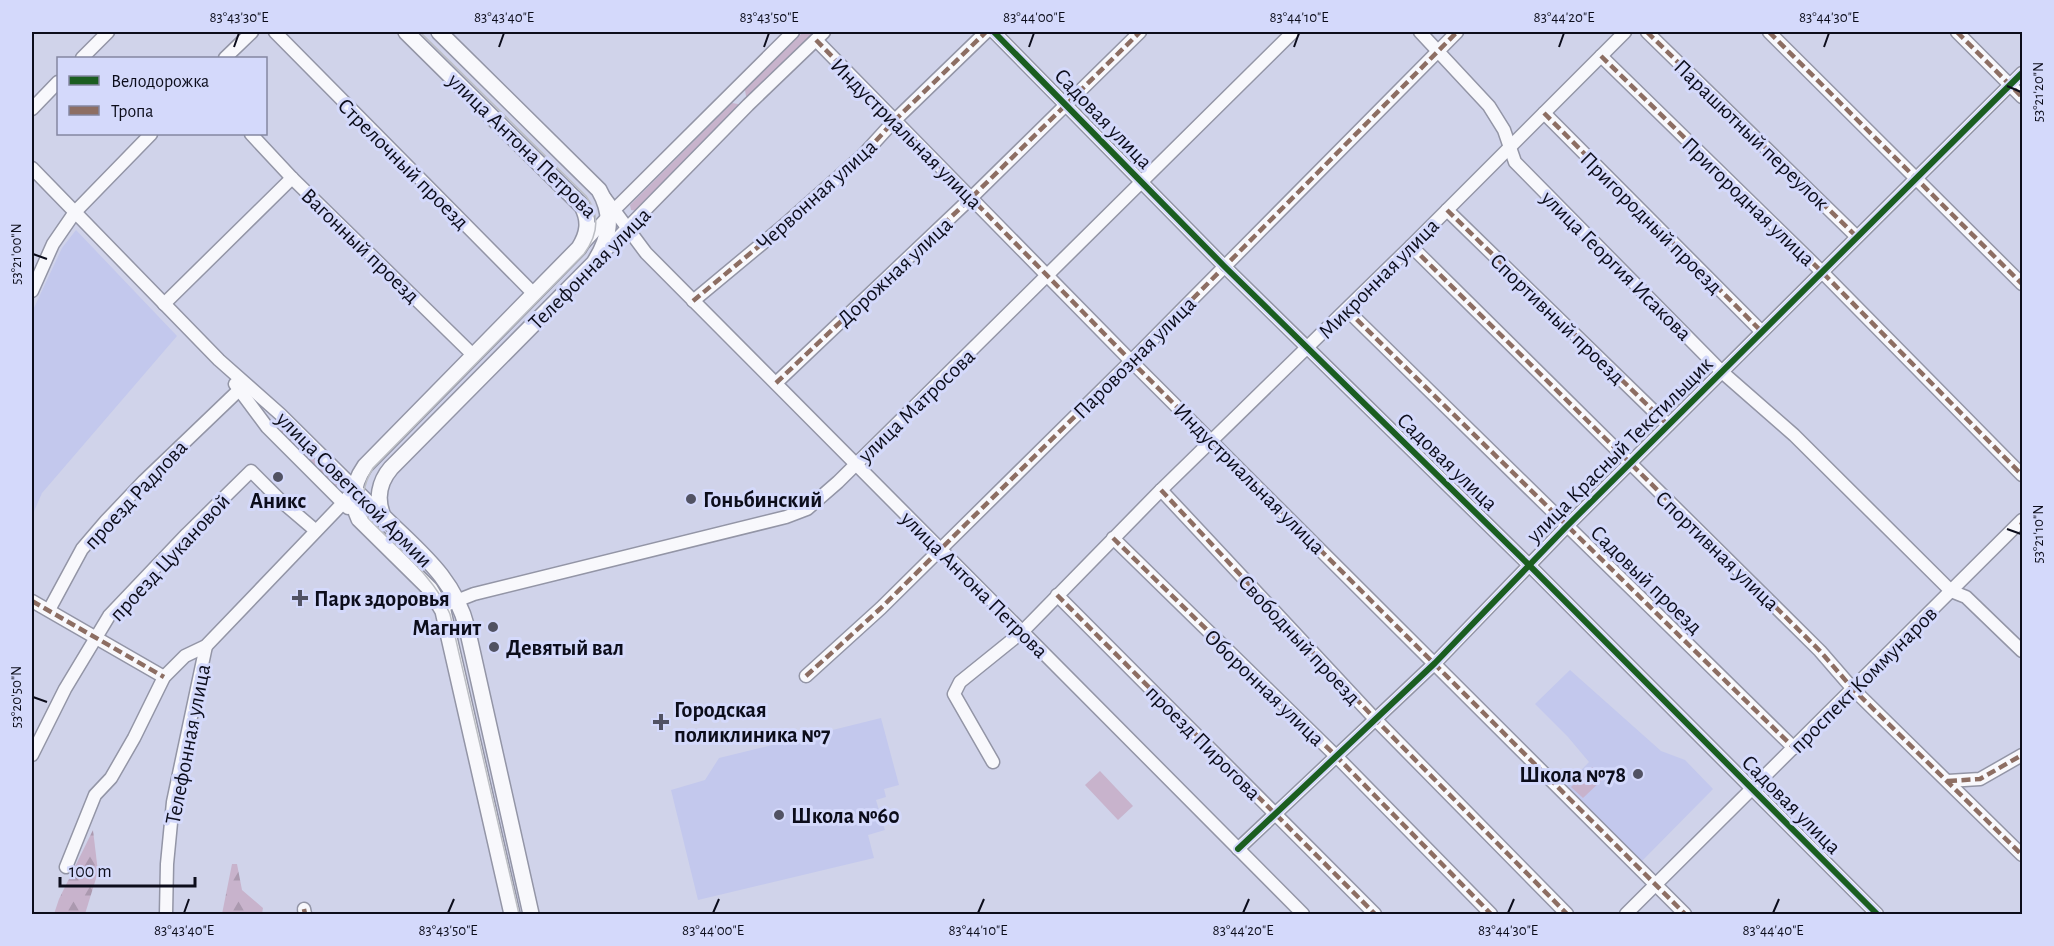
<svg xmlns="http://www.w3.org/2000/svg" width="2054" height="946" viewBox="0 0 2054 946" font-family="'Alegreya Sans',sans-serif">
  <defs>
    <pattern id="forest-firs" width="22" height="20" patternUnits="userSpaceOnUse" patternTransform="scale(1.5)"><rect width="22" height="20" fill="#c8b3cc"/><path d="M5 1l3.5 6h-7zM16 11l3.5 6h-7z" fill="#ab99af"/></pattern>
  </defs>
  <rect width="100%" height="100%" fill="#d0d3ea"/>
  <g fill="#c3c8ed">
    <path d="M76,230L177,336L42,493L32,516V312L62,248Z"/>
    <path d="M1570,670L1661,751L1685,760L1713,789L1640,863L1566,786L1589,762L1568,737L1535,704Z"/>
    <path d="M881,718L899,785L884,789L886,797L876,800L885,830L868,835L874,858L698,900L671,790L705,780L719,758Z"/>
  </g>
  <g fill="#c8b3cc">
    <path d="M803,32H817L749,97L746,96L745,90Z"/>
    <path d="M732,103L738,104L739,107L637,211L631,210L630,205Z"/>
    <path d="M280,421L341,481L335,487L274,426Z"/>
    <path d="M1592,767L1603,779L1583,798L1571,787Z"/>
    <path d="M1100,771L1133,806L1118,820L1085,785Z"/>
  </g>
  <g fill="url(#forest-firs)">
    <path d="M93,830L98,872L85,914H54L59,899Z"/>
    <path d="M232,864H237L242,890L263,908L262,914H222Z"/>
  </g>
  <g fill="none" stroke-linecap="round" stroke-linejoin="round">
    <g stroke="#9395a6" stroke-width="15">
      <g id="minor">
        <path d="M275,32L534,294"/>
        <path d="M994,32L1224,266L1529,565L1877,914"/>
        <path d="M1420,32L1489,106L1504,130L1515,162L1722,372L1794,435L1951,591L1966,597L2022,651"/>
        <path d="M1647,32L1856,236"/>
        <path d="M1769,32L2022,284"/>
        <path d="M1957,32L2022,97"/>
        <path d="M816,40L1131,361L1685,914"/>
        <path d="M1601,56L1821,271L2022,475"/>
        <path d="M82,58L108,32"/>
        <path d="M225,58L252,32"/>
        <path d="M32,109L58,82"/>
        <path d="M1544,113L1761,331"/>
        <path d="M251,134L292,178L473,355"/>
        <path d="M32,168L219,360L280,414L383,516"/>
        <path d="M605,198L646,253L1303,914"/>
        <path d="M1447,210L1668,425"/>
        <path d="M583,244L614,210L793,32"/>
        <path d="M1411,246L1820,651L1853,689L2022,855"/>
        <path d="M600,256L748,105L824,32"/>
        <path d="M32,291L53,244L75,212L151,134"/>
        <path d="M693,301L782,227L863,155L894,121L986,32"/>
        <path d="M164,304L292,178"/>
        <path d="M1347,310L1794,748"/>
        <path d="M776,383L971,198L1140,32"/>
        <path d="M235,384L267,427L348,508"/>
        <path d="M1161,490L1376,720L1567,914"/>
        <path d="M1113,538L1337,757L1491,914"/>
        <path d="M1057,595L1375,914"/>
        <path d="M32,601L164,677"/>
        <path d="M441,607L474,594L786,517L807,509L838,482L1293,32"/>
        <path d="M49,610L82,549L106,521L144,481L239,390"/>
        <path d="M806,676L881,608L1131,361L1457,32"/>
        <path d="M32,755L65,689L109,616L187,534L251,471L281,501L315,530"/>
        <path d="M993,762L954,694L960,682L1022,632L1161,490L1411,246L1625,32"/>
        <path d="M1948,781L1980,779L2022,755"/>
        <path d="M1238,849L1435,663L1567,526L2022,73"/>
        <path d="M66,867L95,795L111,778L134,738L164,677L185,656L206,646L343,503L355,488"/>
        <path d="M304,909L305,914"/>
        <path d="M166,914L167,864L173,802L206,646"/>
        <path d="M1626,914L2022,520"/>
      </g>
    </g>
    <g stroke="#9395a6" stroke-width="18">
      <g id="major">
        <path d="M406,32L582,206C590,221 588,234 579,248L365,466C353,483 350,500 359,519L430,589L443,611L512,914"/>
        <path d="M439,32L599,190C614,216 610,238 594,263L391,468C379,482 376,499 383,516C419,552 454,577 467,628L531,914"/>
      </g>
    </g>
    <use href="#minor" stroke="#f8f8fc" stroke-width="12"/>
    <use href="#major" stroke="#f8f8fc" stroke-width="15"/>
    <path stroke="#bcbec4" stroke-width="1.5" d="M420,32L586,196C601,216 598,235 584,254L373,468C363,485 360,500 368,518C397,549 433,574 450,614L519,914"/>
    <g stroke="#8d6e63" stroke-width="4.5" stroke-dasharray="9 4.5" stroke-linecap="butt">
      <path d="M1647,32L1856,236"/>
      <path d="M1769,32L2022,284"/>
      <path d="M1957,32L2022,97"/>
      <path d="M816,40L1131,361L1685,914"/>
      <path d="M1601,56L1821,271L2022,475"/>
      <path d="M1544,113L1761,331"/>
      <path d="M1447,210L1668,425"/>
      <path d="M1411,246L1820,651L1853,689L2022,855"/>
      <path d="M693,301L782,227L863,155L894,121L986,32"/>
      <path d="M1347,310L1794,748"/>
      <path d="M776,383L971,198L1140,32"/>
      <path d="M1161,490L1376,720L1567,914"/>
      <path d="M2021,522L2022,524"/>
      <path d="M1113,538L1337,757L1491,914"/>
      <path d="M1057,595L1375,914"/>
      <path d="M32,601L164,677"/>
      <path d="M806,676L881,608L1131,361L1457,32"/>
      <path d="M1948,781L1980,779L2022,755"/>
      <path d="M304,909L305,914"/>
    </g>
    <g stroke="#d4d9fb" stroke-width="10">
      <g id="cycleway">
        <path d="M994,32L1224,266L1529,565L1877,914"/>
        <path d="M1238,849L1435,663L1567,526L2022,73"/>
      </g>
    </g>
    <use href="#cycleway" stroke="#1b5e20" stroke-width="6"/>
  </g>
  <path fill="none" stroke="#0c0d1b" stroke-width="2" d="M234,47L239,33M499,47L504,33M764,47L769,33M1029,47L1034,33M1294,47L1299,33M1559,47L1564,33M1824,47L1829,33M2007,86L2021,92M33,254L47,259M2007,529L2021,534M33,697L47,702M184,913L189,899M448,913L454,899M713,913L719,899M978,913L984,899M1243,913L1249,899M1508,913L1514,899M1773,913L1779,899"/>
  <g fill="#515263" stroke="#d4d9fb" stroke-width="2">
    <circle cx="278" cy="477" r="6"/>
    <circle cx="691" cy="499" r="6"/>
    <path d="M297 589h6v6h6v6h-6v6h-6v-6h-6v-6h6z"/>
    <circle cx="493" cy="627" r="6"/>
    <circle cx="494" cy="647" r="6"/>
    <path d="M658 713h6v6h6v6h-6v6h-6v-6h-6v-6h6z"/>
    <circle cx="1638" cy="774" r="6"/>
    <circle cx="779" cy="815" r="6"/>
  </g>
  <g text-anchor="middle" stroke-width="6" stroke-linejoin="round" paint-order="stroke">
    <g font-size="22" fill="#0c0d1b" stroke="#d4d9fb">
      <text transform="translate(1104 118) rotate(46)" y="8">Садовая улица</text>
      <text transform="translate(907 133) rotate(45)" y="8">Индустриальная улица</text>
      <text transform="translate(1752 134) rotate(44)" y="8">Парашютный переулок</text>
      <text transform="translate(523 145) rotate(44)" y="8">улица Антона Петрова</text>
      <text transform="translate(404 163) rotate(45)" y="8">Стрелочный проезд</text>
      <text transform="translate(816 194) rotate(-42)" y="8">Червонная улица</text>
      <text transform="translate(1749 201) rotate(44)" y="8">Пригородная улица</text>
      <text transform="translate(1652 222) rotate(45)" y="8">Пригородный проезд</text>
      <text transform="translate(361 245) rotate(44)" y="8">Вагонный проезд</text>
      <text transform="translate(1617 265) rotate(45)" y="8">улица Георгия Исакова</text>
      <text transform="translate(589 268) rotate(-45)" y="8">Телефонная улица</text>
      <text transform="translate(894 271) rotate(-43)" y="8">Дорожная улица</text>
      <text transform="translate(1378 278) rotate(-45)" y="8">Микронная улица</text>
      <text transform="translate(1558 318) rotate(44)" y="8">Спортивный проезд</text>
      <text transform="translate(1134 357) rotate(-45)" y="8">Паровозная улица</text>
      <text transform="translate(916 405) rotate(-44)" y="8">улица Матросова</text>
      <text transform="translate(1619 449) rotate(-45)" y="8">улица Красный Текстильщик</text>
      <text transform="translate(1448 461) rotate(44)" y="8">Садовая улица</text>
      <text transform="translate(1250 478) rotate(45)" y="8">Индустриальная улица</text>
      <text transform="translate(355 489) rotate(45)" y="8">улица Советской Армии</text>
      <text transform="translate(135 494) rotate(-47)" y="8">проезд Радлова</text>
      <text transform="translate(1718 550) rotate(44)" y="8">Спортивная улица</text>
      <text transform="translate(169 557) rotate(-47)" y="8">проезд Цукановой</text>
      <text transform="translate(1647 579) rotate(44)" y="8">Садовый проезд</text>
      <text transform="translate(975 584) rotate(45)" y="8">улица Антона Петрова</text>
      <text transform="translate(1300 639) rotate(47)" y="8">Свободный проезд</text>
      <text transform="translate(1863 679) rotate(-45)" y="8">проспект Коммунаров</text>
      <text transform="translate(1265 687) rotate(44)" y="8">Оборонная улица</text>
      <text transform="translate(1204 742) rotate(45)" y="8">проезд Пирогова</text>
      <text transform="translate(187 744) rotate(-79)" y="8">Телефонная улица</text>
      <text transform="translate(1792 804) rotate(45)" y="8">Садовая улица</text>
    </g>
    <g font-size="22" font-weight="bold" fill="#0c0d1b" stroke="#d4d9fb" text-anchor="start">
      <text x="703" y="507">Гоньбинский</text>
      <text x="278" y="508" text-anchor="middle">Аникс</text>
      <text x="314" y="606">Парк здоровья</text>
      <text x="481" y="635" text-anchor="end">Магнит</text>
      <text x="506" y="655">Девятый вал</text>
      <text x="674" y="717">Городская<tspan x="674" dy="25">поликлиника №7</tspan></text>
      <text x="1626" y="782" text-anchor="end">Школа №78</text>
      <text x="791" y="823">Школа №60</text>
    </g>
  </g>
  <rect width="2054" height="946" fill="none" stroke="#d4d9fb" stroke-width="66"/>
  <rect x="57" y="57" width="210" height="78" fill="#d4d9fb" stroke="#8487a1" stroke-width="1.5"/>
  <rect x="69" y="76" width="30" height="9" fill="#1b5e20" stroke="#8487a1" stroke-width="1.5"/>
  <text x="111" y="87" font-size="18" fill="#0c0d1b">Велодорожка</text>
  <rect x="69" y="106" width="30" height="9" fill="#8d6e63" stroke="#8487a1" stroke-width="1.5"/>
  <text x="111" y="117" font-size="18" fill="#0c0d1b">Тропа</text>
  <path d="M60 877v9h135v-9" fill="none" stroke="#0c0d1b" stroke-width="3"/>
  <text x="69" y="877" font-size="18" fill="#0c0d1b" stroke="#d4d9fb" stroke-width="4.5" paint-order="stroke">100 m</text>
  <rect x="33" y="33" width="1988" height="880" fill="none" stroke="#0c0d1b" stroke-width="2"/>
  <g font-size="15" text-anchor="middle" fill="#0c0d1b">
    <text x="239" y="22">83°43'30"E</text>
    <text x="504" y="22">83°43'40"E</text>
    <text x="769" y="22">83°43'50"E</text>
    <text x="1034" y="22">83°44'00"E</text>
    <text x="1299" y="22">83°44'10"E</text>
    <text x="1564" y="22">83°44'20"E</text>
    <text x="1829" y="22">83°44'30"E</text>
    <text transform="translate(2038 92) rotate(-90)" y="5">53°21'20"N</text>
    <text transform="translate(16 254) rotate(-90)" y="5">53°21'00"N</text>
    <text transform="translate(2038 534) rotate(-90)" y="5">53°21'10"N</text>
    <text transform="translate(16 697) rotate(-90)" y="5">53°20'50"N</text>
    <text x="184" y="935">83°43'40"E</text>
    <text x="448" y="935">83°43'50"E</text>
    <text x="713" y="935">83°44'00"E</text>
    <text x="978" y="935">83°44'10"E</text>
    <text x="1243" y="935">83°44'20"E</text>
    <text x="1508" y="935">83°44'30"E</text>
    <text x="1773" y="935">83°44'40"E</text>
  </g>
</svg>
